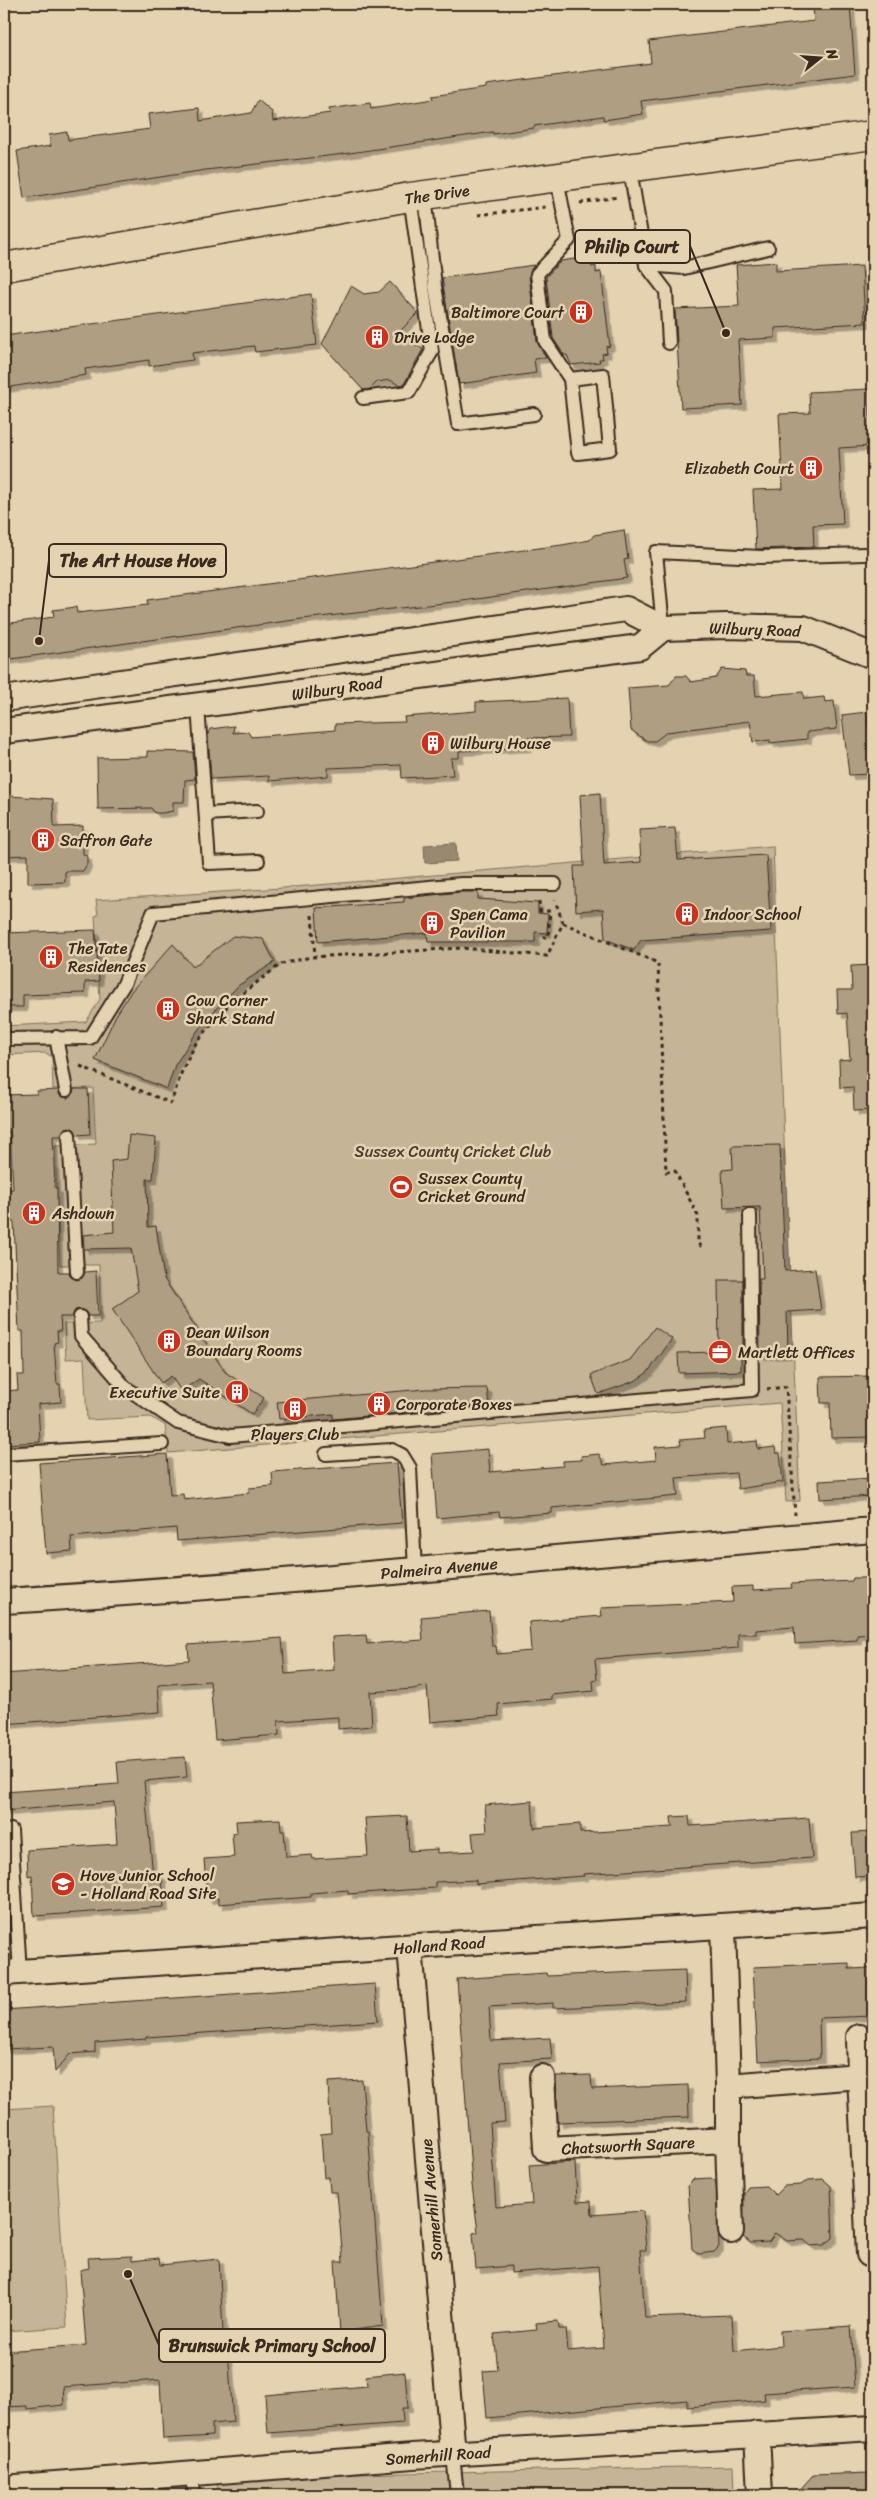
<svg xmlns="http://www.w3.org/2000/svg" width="877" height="2499" viewBox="0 0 877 2499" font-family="Sriracha,sans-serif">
  <defs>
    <filter id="shadow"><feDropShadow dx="4.5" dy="4.5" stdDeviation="0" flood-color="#0004"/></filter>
  </defs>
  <rect width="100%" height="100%" fill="#e4d2b0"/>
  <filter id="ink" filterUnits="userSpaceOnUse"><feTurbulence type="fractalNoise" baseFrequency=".02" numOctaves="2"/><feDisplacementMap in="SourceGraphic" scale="10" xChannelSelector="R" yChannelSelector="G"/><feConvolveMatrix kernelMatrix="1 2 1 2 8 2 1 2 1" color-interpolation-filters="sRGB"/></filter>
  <g filter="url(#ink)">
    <g fill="#c5b496" stroke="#806f5a">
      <path d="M773,846L784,1141L800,1501L786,1502L780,1403L168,1453L165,1425L150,1417L87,1420L84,1358L66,1359L64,1324L100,1323L99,1265H60L55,1146L96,1144L93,1088L53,1089L52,1057L46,1053L4,1055V1026L86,1022L100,999L95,916L98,915L96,900L283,888Z"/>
      <path d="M53,2106L67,2327L4,2331V2109Z"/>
      <path d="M733,2466L734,2495H218L217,2477Z"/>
    </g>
    <path fill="#9a8971" stroke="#746350" d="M456,843L457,861L425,863L424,845Z"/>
    <g fill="#b09e83" stroke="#3b2a1e" filter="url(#shadow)">
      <path d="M813,4H850L855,74L641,101L643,114L604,120L603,116L534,126V128L493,134V132L336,155L206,170L24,198L17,151L51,146L49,135L67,132L68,140L150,129L148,114L199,108L200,121L251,113L258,100L272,112L273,121L330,113L329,109L370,103L371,109L433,99L432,96L486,88V85L651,63L649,41L814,21Z"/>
      <path d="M587,257L592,267L596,266V273L601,272L610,346L606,347L607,353L602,354L603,359H599L600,362L571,365L567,355H564L553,338L546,277L561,261Z"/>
      <path d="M776,262V271L862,266L865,323L775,328V338L738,340L742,405L681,408L675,309L739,306L736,265Z"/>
      <path d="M534,265L529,275L537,342L546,358L534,359L536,373L459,384L442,278Z"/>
      <path d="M390,282L418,313L397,334L423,349L404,384L399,385L390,380L377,382L370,389L363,390L322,344L351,286L364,294L379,292Z"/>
      <path d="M311,294L317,345L255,352L254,346L192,353L193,360L149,366V360L85,369L86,375L4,388V336Z"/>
      <path d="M869,389L872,446L839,448L843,524L813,525L814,547L756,549L753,490L783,489L779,414L810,413L809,392Z"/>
      <path d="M624,530L628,559L624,560L627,578L463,601L302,619L4,660V624L54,617L53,610L76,607L77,613L148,605L147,600L562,545L590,540L594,535Z"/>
      <path d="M722,669L745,671L746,676H754L756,696L803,692L804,699L824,697L825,702L834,701L837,729L807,732V739L770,743V740L753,742L750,721L667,732L655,741H647L631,730L628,688L669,685L676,676H686L691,682L716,678Z"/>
      <path d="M567,698L569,737L526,738L527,747L459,751V758H451L453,775L402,778L401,765L328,768V776L269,781V776L211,779L208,735L210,729L234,726L233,733L248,732L251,737L335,730V724L405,722L404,717L476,711V702Z"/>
      <path d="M867,712L869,733H873V774L849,775L842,715Z"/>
      <path d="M147,751L193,752L195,779L185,780L184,802H173V811L162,813H155L151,808L98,809L97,758L148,757Z"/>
      <path d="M600,793L604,865L641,862L639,830L675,828L678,860L766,855L771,931L641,940L634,950L605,939L603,909L576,911L574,866H584L580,795Z"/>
      <path d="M10,796L53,799L54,827L83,826V854L87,856V864L83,871H65V882L28,883V855L4,856V818H9Z"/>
      <path d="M461,892H478V899L538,903V913L548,914L547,933L535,932V942H428L427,933L318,942L316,908L404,902V898Z"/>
      <path d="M95,930L99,981L85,982V993L23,995V1007H4V933Z"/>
      <path d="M233,936L263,939L275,962L239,985L222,1002L198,1030L175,1065L167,1089L95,1060L115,1017L132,990L173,944L193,967Z"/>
      <path d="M873,965V1110L854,1111L853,1087L840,1088L839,1060L850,1059L847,1013L838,1014L837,990H852L851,966Z"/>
      <path d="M74,1089H88L90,1134L77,1135L75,1130L69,1127L64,1129L61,1136H53L55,1188H57L58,1272H69L71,1277L77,1280L82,1278L85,1272L96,1271L98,1316H88L86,1312L80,1309L75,1310L72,1317H60L61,1331H57L58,1342L54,1343L57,1384H60L61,1402L38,1404L40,1442L4,1444V1391L18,1390L17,1375H24L23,1331H19L14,1222H10L8,1189H13L10,1132H4V1095L37,1094V1091L58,1090L60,1096L67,1098L72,1096Z"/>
      <path d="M129,1135L156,1138L153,1179H147L148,1227L156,1226L164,1279L225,1372L264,1398L252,1414L199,1379L181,1391L171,1376L161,1383L112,1309L138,1291L131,1248L84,1249L83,1235L114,1232L111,1161L127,1159Z"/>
      <path d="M780,1145L785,1271L815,1269L821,1310L787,1312L788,1354L760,1355L759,1279H763L760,1207L724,1208L722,1170L733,1169L732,1146Z"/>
      <path d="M718,1280H743V1355H741V1371L679,1373L678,1353L719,1352Z"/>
      <path d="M655,1327L672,1339L648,1372L635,1381L598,1394L591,1375L630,1360Z"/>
      <path d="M873,1376V1437L831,1438L830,1403H821L820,1377Z"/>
      <path d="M487,1388L489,1405L333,1419V1414L279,1419L277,1402L425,1389Z"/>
      <path d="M726,1428L727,1444L757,1441L758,1449L775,1447L776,1453H780L783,1482L738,1489L736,1473L676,1478L678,1496L552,1508V1513L500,1517L499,1512L437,1518L432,1454L488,1449L490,1472L563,1466V1461L582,1460L581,1456L599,1454L604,1465L656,1460L655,1447L681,1445L680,1440L705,1438L704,1430Z"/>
      <path d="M167,1454L170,1495L183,1494L184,1500L249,1493V1488L273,1486L272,1472L397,1463L402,1523L177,1541L176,1528L71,1537L72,1551L46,1553L39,1463Z"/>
      <path d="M873,1478V1496L820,1499L819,1481Z"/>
      <path d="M853,1578H871L873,1634L857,1635V1640L795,1644L794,1627L756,1630V1634H738V1648L595,1659L597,1680L593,1681L594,1691L552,1695V1699L498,1704L499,1716L430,1722L427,1686L413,1689L370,1692L372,1726L338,1729V1717L278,1721L279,1735L215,1740L210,1681L158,1685L160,1712L4,1724V1674L189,1660L188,1645L282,1638L285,1674L334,1670L332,1637L366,1635L367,1644L423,1640L421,1617L489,1611L492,1646H496L497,1654L531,1651L529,1622L602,1616L601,1608L733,1602L732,1587L753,1586V1590L792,1588L791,1584L852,1581Z"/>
      <path d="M185,1757L187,1777L144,1781L153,1876L162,1875L164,1907L34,1916L32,1875L28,1876L27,1850L117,1844L114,1802L4,1811V1792L119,1784L117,1762Z"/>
      <path d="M532,1801L534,1828L580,1824V1833L672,1827L671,1817L689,1816L690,1826L809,1818L812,1858L583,1874L584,1876L476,1884V1880L435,1882V1888L348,1894V1890L311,1893V1897L218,1904V1898L207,1899L204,1859L234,1857L232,1833L237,1832L236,1821L280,1819L281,1831H284L286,1857L312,1855L313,1859L368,1856L365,1818L407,1816L409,1851L437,1849V1853L474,1851L472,1833L487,1832L485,1805Z"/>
      <path d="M873,1832V1876L855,1877L852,1833Z"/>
      <path d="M849,1963V1969L873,1968V2016L819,2018L820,2058L758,2061L753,1967Z"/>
      <path d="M685,1970L686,2002L553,2008V2003L489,2007L491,2041L550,2038L552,2059L500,2062L505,2122L490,2123L496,2207L532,2204L529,2165L575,2162L577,2202L591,2201L592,2215L643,2211L646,2250H640L645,2318L732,2315L734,2351L781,2346L780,2331L851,2326L855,2387L764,2393L765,2400L687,2407V2400L487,2418L483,2371L498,2370L494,2334L537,2330L536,2323L558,2321L559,2329H566L568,2351L604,2348L598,2266L511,2273V2266L476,2269L473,2233L478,2232L472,2185L457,1979L546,1973L547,1976Z"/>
      <path d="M375,1984L378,2021L146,2037V2039L95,2043V2052L70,2054L55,2072L53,2047L4,2049V2010Z"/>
      <path d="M591,2075L592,2089L688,2085L689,2117L558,2122L556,2076Z"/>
      <path d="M362,2080L366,2131H368L383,2326L340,2332L335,2262H343L340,2225L337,2192H330L329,2177L324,2178L321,2134L331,2133L328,2082Z"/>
      <path d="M711,2178L716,2182L719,2247L714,2252L699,2254L692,2249L688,2185L694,2179Z"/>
      <path d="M823,2179L831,2186L833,2238L824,2245L811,2246L804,2240L787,2241L775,2233L769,2242L751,2243L743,2237L744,2193L748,2187L766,2186L775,2195L784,2186L801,2185L808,2180Z"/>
      <path d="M132,2256V2261L159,2258L160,2265L219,2259L224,2349H228L233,2422L212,2424V2436L163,2439L160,2380L63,2387L64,2405L27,2409V2406L4,2407V2351L86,2345L80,2270L89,2268L88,2258Z"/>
      <path d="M405,2372L408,2408H402L403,2423L268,2433L265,2395L367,2386L366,2376Z"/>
      <path d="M870,2473L871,2495H795L813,2475Z"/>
    </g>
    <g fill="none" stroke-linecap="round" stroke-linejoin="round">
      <g stroke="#3b2a1e" stroke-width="16">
        <g id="service">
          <path d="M630,169L646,265L684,268L768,248"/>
          <path d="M557,179L569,240L537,274L545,341L570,379L578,453L610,449L603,375L570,379"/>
          <path d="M425,195L435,286L458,424L534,414"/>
          <path d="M646,265L666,291L669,343"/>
          <path d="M363,398L409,392L432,351L410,197"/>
          <path d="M663,628L656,552L761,557L865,554"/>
          <path d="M198,706L209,863L258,861"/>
          <path d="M206,814L257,811"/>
          <path d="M56,1037L66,1090"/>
          <path d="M4,1039L90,1038L124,984L153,913L461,884H555"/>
          <path d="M69,1135L77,1272"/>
          <path d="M80,1317L81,1336L125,1387L178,1423L230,1436L752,1390L750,1215"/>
          <path d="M4,1454L162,1444"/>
          <path d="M326,1454L392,1450L402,1455L410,1468L415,1571"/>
          <path d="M11,1830L20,1972"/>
          <path d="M453,2454L457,2495"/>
          <path d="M192,2474L194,2495"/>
        </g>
      </g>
      <g stroke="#3b2a1e" stroke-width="28">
        <g id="minor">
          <path d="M4,699L626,609L663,628L727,626L803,628L873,656"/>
          <path d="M4,731L640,647L663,628"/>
          <path d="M4,1601C294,1583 583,1555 873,1530"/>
          <path d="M723,1926L728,2086"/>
          <path d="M410,1947L453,2454"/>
          <path d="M4,1973L873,1916"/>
          <path d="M859,2037L860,2076"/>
          <path d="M542,2077L546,2149L728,2140V2086L860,2076L869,2254H873"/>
          <path d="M728,2140L731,2231"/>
          <path d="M757,2434L760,2495"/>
          <path d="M4,2488L413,2456L873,2428"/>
        </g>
      </g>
      <g stroke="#3b2a1e" stroke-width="31">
        <path id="secondary" d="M4,267L410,197L873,135"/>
      </g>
      <g stroke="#3b2a1e" stroke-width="3" stroke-dasharray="4 4" stroke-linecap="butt">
        <path d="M580,203L618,197"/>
        <path d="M478,215L546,207"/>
        <path d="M539,901L540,911H550L548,937H543"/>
        <path d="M312,915L315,956"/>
        <path d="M563,923L658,963L666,1172L675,1171L698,1216V1244L703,1248"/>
        <path d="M80,1066L171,1103L182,1071L196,1043L230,1003L281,964L311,957L462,948L547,956L563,923L555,900"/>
        <path d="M767,1389L786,1387L795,1515"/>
        <path d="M388,2495H401"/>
      </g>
      <use href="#service" stroke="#e4d2b0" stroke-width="12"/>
      <use href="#minor" stroke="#e4d2b0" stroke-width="24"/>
      <use href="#secondary" stroke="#e4d2b0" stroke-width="28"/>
    </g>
  </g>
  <defs>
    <g id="building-disc" transform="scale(1.25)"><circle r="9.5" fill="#c8321e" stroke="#e4d2b0"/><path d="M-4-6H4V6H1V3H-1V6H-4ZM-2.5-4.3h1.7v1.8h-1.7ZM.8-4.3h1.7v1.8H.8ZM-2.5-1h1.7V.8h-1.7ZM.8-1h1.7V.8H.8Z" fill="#fff"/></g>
    <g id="stadium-disc" transform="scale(1.25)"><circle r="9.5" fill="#c8321e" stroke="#e4d2b0"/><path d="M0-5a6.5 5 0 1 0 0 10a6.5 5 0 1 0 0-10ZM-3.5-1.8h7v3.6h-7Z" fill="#fff"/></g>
    <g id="office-disc" transform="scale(1.25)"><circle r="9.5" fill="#c8321e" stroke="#e4d2b0"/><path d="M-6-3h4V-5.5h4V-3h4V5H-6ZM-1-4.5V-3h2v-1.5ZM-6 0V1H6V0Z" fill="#fff"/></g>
    <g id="school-disc" transform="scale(1.25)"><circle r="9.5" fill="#c8321e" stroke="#e4d2b0"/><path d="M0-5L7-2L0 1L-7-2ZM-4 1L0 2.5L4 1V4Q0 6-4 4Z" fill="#fff"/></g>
  </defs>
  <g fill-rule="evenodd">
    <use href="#building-disc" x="581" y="312"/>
    <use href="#building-disc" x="377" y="337"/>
    <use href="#building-disc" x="811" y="468"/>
    <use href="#building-disc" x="433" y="743"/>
    <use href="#building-disc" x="43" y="840"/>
    <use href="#building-disc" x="687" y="914"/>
    <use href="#building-disc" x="432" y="923"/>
    <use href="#building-disc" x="51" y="957"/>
    <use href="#building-disc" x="168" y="1009"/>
    <use href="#stadium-disc" x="401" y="1187"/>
    <use href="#building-disc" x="34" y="1213"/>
    <use href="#building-disc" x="169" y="1341"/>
    <use href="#office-disc" x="720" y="1352"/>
    <use href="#building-disc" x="237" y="1392"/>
    <use href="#building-disc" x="379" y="1404"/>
    <use href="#building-disc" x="295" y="1409"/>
    <use href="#school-disc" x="63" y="1884"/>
  </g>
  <g text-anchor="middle" stroke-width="5" stroke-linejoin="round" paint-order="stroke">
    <g font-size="16" fill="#3b2a1e" stroke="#e4d2b0">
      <text transform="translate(437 194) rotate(-8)" y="6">The Drive</text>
      <text transform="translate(755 629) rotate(2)" y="6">Wilbury Road</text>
      <text transform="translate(337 688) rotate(-8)" y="6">Wilbury Road</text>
      <text transform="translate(439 1568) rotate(-5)" y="6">Palmeira Avenue</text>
      <text transform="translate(439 1945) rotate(-4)" y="6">Holland Road</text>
      <text transform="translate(628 2145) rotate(-3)" y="6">Chatsworth Square</text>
      <text transform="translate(431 2200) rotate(-95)" y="6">Somerhill Avenue</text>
      <text transform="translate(438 2455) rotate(-4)" y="6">Somerhill Road</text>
    </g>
    <g font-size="16" fill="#3b2a1e" stroke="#e4d2b0" text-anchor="start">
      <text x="564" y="318" text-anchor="end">Baltimore Court</text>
      <text x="394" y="343">Drive Lodge</text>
      <text x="794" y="474" text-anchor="end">Elizabeth Court</text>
      <text x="450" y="749">Wilbury House</text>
      <text x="60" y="846">Saffron Gate</text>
      <text x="450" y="920">Spen Cama<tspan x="450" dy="18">Pavilion</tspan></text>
      <text x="704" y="920">Indoor School</text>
      <text x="68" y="954">The Tate<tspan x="68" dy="18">Residences</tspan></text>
      <text x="186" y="1006">Cow Corner<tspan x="186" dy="18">Shark Stand</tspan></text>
      <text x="418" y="1184">Sussex County<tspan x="418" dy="18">Cricket Ground</tspan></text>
      <text x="52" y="1219">Ashdown</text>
      <text x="186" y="1338">Dean Wilson<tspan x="186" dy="18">Boundary Rooms</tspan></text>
      <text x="738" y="1358">Martlett Offices</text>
      <text x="220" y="1398" text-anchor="end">Executive Suite</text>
      <text x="396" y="1410">Corporate Boxes</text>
      <text x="295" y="1440" text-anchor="middle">Players Club</text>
      <text x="80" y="1881">Hove Junior School<tspan x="80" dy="18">- Holland Road Site</tspan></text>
    </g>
    <g font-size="16" fill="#503f30" stroke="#e4d2b0">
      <text x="453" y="1157">Sussex County Cricket Club</text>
    </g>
  </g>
  <path fill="none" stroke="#3b2a1e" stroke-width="2" d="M726 333L690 246M39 641L49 560M128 2274L159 2345"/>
  <g fill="#3b2a1e" stroke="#e4d2b0" stroke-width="2">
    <circle cx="726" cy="333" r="5"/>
    <circle cx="39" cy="641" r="5"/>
    <circle cx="128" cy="2274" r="5"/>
  </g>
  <g fill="#e4d2b0" stroke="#3b2a1e" stroke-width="2">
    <rect x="575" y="230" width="115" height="33" rx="5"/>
    <rect x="49" y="544" width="177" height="33" rx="5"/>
    <rect x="159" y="2329" width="226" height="33" rx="5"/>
  </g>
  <g font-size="18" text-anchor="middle" font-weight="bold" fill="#3b2a1e">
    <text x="632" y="253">Philip Court</text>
    <text x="138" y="567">The Art House Hove</text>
    <text x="272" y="2352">Brunswick Primary School</text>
  </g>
  <rect width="877" height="2499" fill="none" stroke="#e4d2b0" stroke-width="20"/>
  <rect x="10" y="10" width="857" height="2479" fill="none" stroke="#3b2a1e" stroke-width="2" filter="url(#ink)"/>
  <g transform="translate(820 58) rotate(73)" stroke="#e4d2b0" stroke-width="4" paint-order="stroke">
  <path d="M0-4L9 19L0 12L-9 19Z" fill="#3b2a1e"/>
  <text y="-8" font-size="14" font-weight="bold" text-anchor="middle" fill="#3b2a1e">N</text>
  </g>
</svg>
